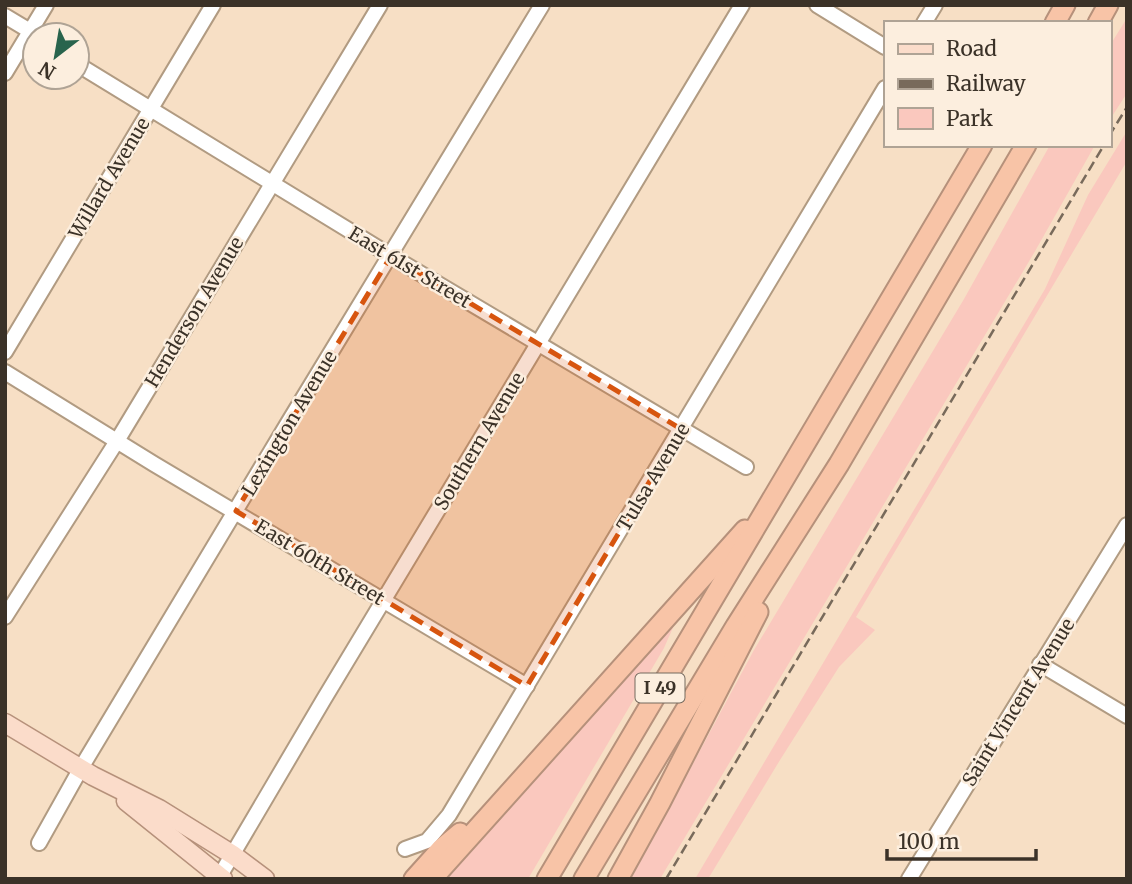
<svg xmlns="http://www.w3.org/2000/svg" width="1132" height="884" viewBox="0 0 1132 884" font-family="Merriweather,serif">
  <rect width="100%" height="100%" fill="#f7dfc5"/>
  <g fill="#fac8be">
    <path d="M1127,18V93L1109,121V47Z"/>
    <path d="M1127,131V161L856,617L875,630L839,667L780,760L708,879H695L1045,289L1088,195Z"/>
    <path d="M1050,145H1095L1034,253L660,879H631L754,650L964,299Z"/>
    <path d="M672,620L675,623L664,648L528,879H439Z"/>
  </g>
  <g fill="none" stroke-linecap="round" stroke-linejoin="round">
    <g stroke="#b19b82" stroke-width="18">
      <g id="minor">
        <path d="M817,5L885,47"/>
        <path d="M5,16L30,31"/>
        <path d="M924,23L935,5"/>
        <path d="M77,64L391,256L746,467"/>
        <path d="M5,73L46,5"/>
        <path d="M5,352L213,5"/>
        <path d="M5,372L154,464L527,686"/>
        <path d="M5,617L117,441L380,5"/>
        <path d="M1040,664L1127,716"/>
        <path d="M39,843L81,768L288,423L542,5"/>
        <path d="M405,849L427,841L449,815L885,88"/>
        <path d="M218,879L324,699L742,5"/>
        <path d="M909,879L1127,525"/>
      </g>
    </g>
    <g stroke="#b6917b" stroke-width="21">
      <g id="major">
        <path d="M5,723L93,776L159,809L233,855L265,879"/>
        <path d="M126,801L223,879"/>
      </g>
    </g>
    <g stroke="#b6917b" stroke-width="23">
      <g id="highway">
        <path d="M1055,23L1065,5"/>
        <path d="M1098,23L1108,5"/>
        <path d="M414,879L441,849L460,833"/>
        <path d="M432,879L745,530"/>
        <path d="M547,879L982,145"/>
        <path d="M584,879L736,626L839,464L1026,145"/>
        <path d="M618,879L660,803L758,612"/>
      </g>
    </g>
    <use href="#minor" stroke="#fff" stroke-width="14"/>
    <use href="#major" stroke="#fbdcca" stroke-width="18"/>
    <use href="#highway" stroke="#f8c4a7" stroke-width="19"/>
    <g stroke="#786a5b" stroke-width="2.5" stroke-dasharray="10 5" stroke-linecap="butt">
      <path d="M1109,136L1127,107"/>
      <path d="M666,879L1104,145"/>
    </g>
  </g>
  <path fill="#d7550f" fill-opacity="0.2" stroke="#d7550f" stroke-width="5" stroke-dasharray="14 9" stroke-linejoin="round" d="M391,256L681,429L527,686L236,511Z"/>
  <g text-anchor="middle" stroke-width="5" stroke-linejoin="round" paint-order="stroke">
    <rect fill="#fceede" stroke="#756a5f" stroke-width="2" x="635.5" y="673.5" width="49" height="29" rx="5"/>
    <g font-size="18" font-weight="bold" fill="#3b3228">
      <text x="660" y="694">I 49</text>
    </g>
    <g font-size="19" fill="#3b3228" stroke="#fceede">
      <text transform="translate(109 178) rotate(-59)" y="7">Willard Avenue</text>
      <text transform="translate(410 267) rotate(31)" y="7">East 61st Street</text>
      <text transform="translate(194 312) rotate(-59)" y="7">Henderson Avenue</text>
      <text transform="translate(289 423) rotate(-59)" y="7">Lexington Avenue</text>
      <text transform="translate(479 441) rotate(-59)" y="7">Southern Avenue</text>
      <text transform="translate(653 477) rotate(-59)" y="7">Tulsa Avenue</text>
      <text transform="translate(320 562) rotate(31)" y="7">East 60th Street</text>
      <text transform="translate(1018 702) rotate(-58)" y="7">Saint Vincent Avenue</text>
    </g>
  </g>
  <rect width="1132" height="884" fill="none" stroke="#3b3228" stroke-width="14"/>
  <rect x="884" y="21" width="228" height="126" fill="#fceede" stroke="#afa395" stroke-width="2"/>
  <rect x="898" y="44" width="35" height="10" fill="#fbdcca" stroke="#afa395" stroke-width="2"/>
  <text x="946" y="56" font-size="21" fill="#3b3228">Road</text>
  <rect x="898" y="79" width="35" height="10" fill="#786a5b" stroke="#afa395" stroke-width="2"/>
  <text x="946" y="91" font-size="21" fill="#3b3228">Railway</text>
  <rect x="898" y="108" width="35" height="21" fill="#fac8be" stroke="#afa395" stroke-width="2"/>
  <text x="946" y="126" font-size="21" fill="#3b3228">Park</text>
  <g transform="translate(56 56) rotate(211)"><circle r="33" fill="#fceede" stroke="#afa395" stroke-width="2"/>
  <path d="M0-5L12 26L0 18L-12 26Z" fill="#29644d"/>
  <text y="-10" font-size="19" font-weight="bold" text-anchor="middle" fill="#3b3228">N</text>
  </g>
  <path d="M887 849v10h149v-10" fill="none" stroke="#3b3228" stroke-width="3.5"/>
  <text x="898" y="849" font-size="21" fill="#3b3228" stroke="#fceede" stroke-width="5" paint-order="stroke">100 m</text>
</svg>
